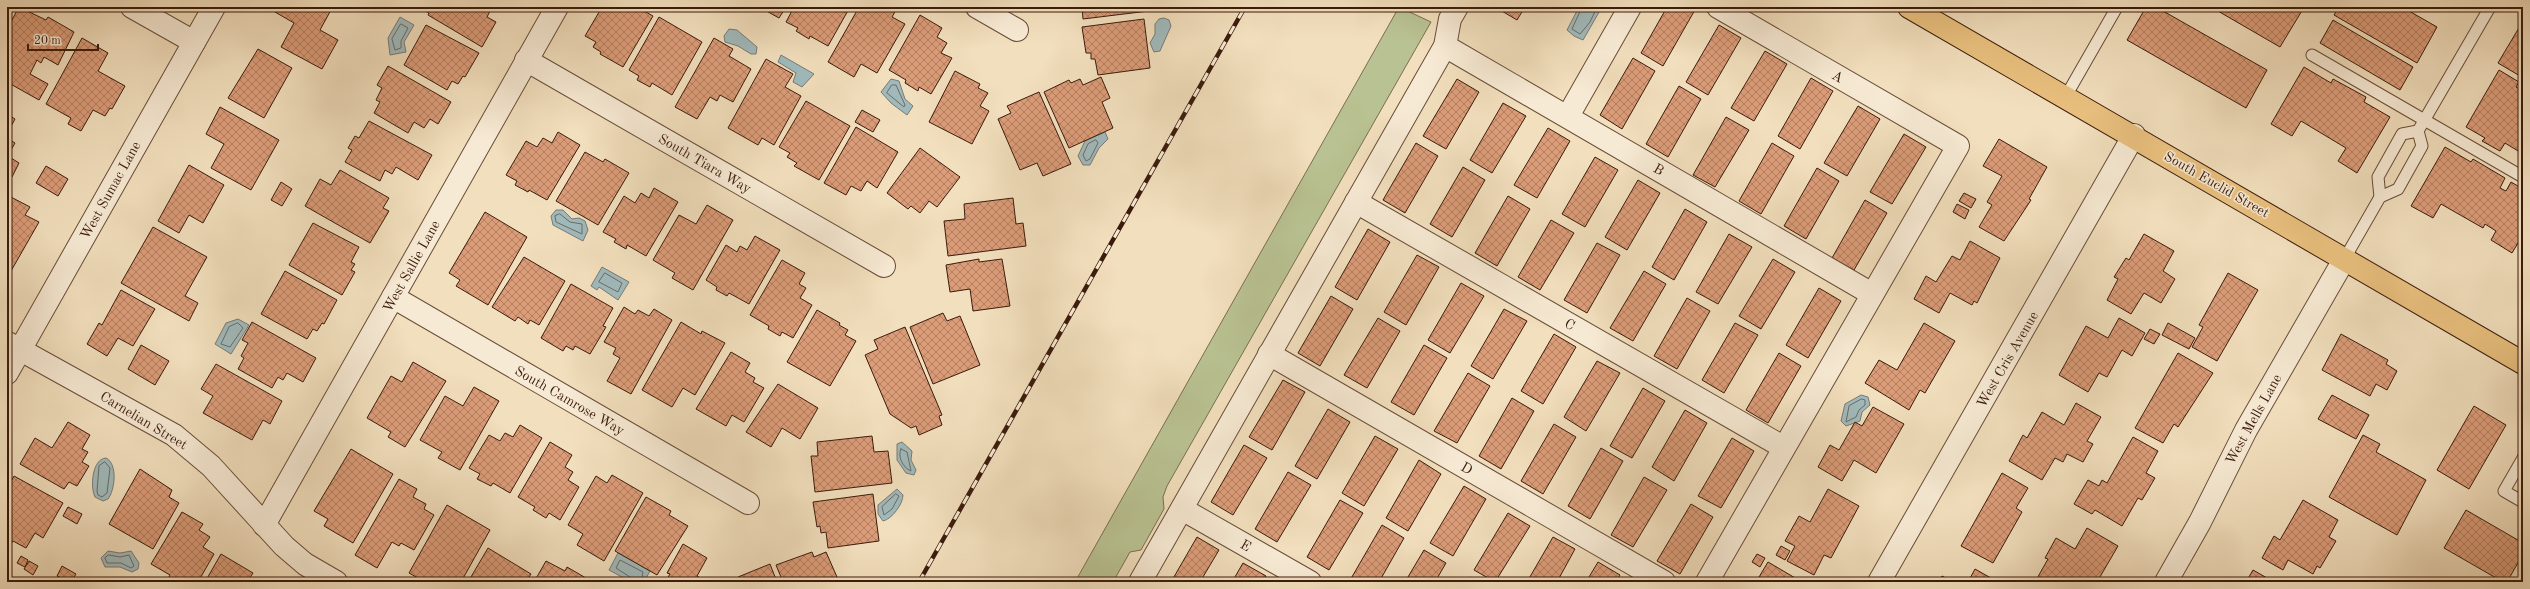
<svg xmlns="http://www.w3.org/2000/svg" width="2530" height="589" viewBox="0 0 2530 589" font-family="'Old Standard TT',serif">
  <defs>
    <pattern id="building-cross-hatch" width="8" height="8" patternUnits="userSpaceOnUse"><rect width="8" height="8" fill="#db9c78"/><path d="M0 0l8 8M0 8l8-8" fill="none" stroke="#b37e61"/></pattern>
  </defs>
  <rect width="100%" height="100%" fill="#f2dfbd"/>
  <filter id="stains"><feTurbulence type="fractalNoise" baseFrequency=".005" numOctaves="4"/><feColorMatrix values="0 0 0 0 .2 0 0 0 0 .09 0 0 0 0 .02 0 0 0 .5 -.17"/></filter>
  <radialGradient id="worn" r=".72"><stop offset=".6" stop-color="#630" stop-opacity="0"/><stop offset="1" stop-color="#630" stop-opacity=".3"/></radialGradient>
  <path fill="#b9c292" stroke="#7a6e4f" d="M1399,7L1431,22L1167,486L1163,497L1164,509L1141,550L1130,552L1113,582H1075Z"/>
  <g fill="#a0babc" stroke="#787a76">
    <path d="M1579,7H1602L1583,40L1574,36L1567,30Z"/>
    <path d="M400,17L414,25L404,42L406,52L390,55L388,38Z"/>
    <path d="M1164,18L1169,20L1171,26L1160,51L1154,52L1150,43L1155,34V24L1159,19Z"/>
    <path d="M729,29L737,30L757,47L756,54H751L738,46L725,42L724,36Z"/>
    <path d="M781,55L814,74L802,87L793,82L796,73L778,62Z"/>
    <path d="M891,79L899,81L905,99L913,106L907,115L891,103L881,92Z"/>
    <path d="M1105,132L1108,139L1099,148L1090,165H1083L1078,156L1085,141Z"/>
    <path d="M556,210H563L572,219L579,218L585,221L588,230L583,241L553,225L551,216Z"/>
    <path d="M602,267L629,282L618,300L599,287L597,290L591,286Z"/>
    <path d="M238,319L249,325L231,354L215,344L226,323Z"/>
    <path d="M1861,395L1868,397L1870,405L1862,412L1860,421L1846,426L1841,421L1845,404Z"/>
    <path d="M902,442L912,451L911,460L916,470L914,475L906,473L897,460V444Z"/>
    <path d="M106,458C118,464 115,490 108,499L103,501L95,497C90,487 92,459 106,458Z"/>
    <path d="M897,489L903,495C903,504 892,519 883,521L878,514V505Z"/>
    <path d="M108,551L120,553L131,551L139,563L138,569L132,572L120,567H105L101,558Z"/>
    <path d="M618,553L650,571L644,582H631L609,570Z"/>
  </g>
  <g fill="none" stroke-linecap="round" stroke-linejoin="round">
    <g stroke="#6e6a64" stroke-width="1">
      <path d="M1582,7L1572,29L1580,34L1590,22L1597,7"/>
      <path d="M401,24L408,28L401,41V48L395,50L392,39Z"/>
      <path d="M892,85H896L905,105L904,107L887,93Z"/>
      <path d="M1096,140L1098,143L1090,159L1086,161L1083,155L1088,144Z"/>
      <path d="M560,214L570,222L582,224V234L556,222L555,216Z"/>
      <path d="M605,273L622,283L618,292L599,282Z"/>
      <path d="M238,323L243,328L230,347L221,344L229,327Z"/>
      <path d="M1862,399L1865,400V405L1859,410L1856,417L1846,422L1849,406Z"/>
      <path d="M901,449L907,452L911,471C903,468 897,456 901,449Z"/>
      <path d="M105,462L110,468L107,493L102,497L98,495L97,491L99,466Z"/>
      <path d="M896,494L899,496L892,509L884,515L882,507Z"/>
      <path d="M109,555L120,557L129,555L134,566L131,568L121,563H107L105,558Z"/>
      <path d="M632,582L630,577L616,568L620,560L643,572L641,582"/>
    </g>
  </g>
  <g fill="url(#building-cross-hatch)" stroke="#3b1b0c">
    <path d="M19,7L46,20L48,17L74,32L58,65L44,57L41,63L37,60L30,74L48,84L39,100L7,82V29Z"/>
    <path d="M277,7L332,8L320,30L338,40L322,69L281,47L294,23L275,12Z"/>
    <path d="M418,7H483L490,11L487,17L496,22L482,47L428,15L429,13Z"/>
    <path d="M602,7H637L653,16L623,67L600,54L601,52L593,47L596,42L585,36Z"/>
    <path d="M753,7H786L779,18L761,8L760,11Z"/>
    <path d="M794,7H850L828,46L810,36L809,39L796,31L798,28L786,22Z"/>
    <path d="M859,7H891L896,10L892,17L905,24L877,73L861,64L854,77L828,62Z"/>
    <path d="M1082,7H1173V8L1083,19Z"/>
    <path d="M1495,7H1525L1517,20Z"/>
    <path d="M1667,7L1696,8L1663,66L1641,53Z"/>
    <path d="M2146,7H2156L2267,70L2246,108L2127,40Z"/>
    <path d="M2211,7H2300L2303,9L2280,47Z"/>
    <path d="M2339,7H2402L2437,27L2417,63L2334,15Z"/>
    <path d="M920,15L942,28L937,37L947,43L941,53L952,58L931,94L919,87L918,91L905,83L906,80L889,70Z"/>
    <path d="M659,17L702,42L672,95L652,83L650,87L637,80L639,76L629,70Z"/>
    <path d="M1144,19L1150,68L1098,75L1095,59H1091V53H1086L1082,27Z"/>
    <path d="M2333,20L2413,67L2400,90L2320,43Z"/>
    <path d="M2523,21V72L2520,76L2498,63Z"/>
    <path d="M426,25L479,53L465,77L463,76L458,84L452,81L447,90L404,65Z"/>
    <path d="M1719,25L1741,38L1708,95L1686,82Z"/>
    <path d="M82,38L108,53L98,71L125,86L112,109L110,108L105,116L93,110L81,131L68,124L71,118L46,104Z"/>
    <path d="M714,38L733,49L729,56L751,69L733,102L720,95L717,101L710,97L697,119L675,107Z"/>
    <path d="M258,49L292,68L264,118L228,98Z"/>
    <path d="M1765,51L1787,64L1754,121L1731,108Z"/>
    <path d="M1633,58L1655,71L1622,129L1600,115Z"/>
    <path d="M766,59L793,74L785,87L801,96L774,145L762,138L758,145L728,128Z"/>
    <path d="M388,66L451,102L438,124L430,119L424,128L414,122L408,133L374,113L380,102L376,100L382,88L377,85Z"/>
    <path d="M2304,67L2331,83L2333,79L2366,97L2364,102L2390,117L2357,173L2338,161L2346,148L2301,121L2292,136L2271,124Z"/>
    <path d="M2499,70L2519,82L2516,87L2523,91V154L2505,143L2500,151L2482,141L2485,138L2466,127Z"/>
    <path d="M955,71L980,84L978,88L988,93L980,106L989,111L972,144L929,122Z"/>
    <path d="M1101,77L1110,98L1102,102L1113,128L1069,148L1044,92L1069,80L1071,83L1080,79L1083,85Z"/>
    <path d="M1811,78L1833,91L1800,149L1778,136Z"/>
    <path d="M1457,79L1479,92L1446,149L1423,136Z"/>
    <path d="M1679,86L1701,99L1668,157L1646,144Z"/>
    <path d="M1039,92L1071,164L1043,176L1037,163L1020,170L998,119L1011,113L1007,106Z"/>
    <path d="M806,101L850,126L819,180L794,166L797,163L787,157L790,153L779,147Z"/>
    <path d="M1503,103L1526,116L1492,173L1470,160Z"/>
    <path d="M1858,106L1880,119L1847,176L1824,163Z"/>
    <path d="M220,107L279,140L251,190L211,168L224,144L206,134Z"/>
    <path d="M862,110L880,120L873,132L855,122Z"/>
    <path d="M7,114L15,119L8,132L7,131Z"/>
    <path d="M1726,117L1749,130L1715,187L1693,175Z"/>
    <path d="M369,121L432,155L418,180L396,167L392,174L385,170L380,181L345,162L352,150L348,148L355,136L359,138Z"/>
    <path d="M856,127L898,152L877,188L867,181L861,191L851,186L846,195L824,183Z"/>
    <path d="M1548,128L1570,141L1537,198L1514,185Z"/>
    <path d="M558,132L580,145L547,200L529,190L528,192L515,185L517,181L506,175L526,141L537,147L543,138L552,143Z"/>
    <path d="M1904,134L1926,147L1892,204L1870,192Z"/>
    <path d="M7,138L15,143L7,157Z"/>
    <path d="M1999,139L2047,167L2029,199L2031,200L2004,241L1979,227L1992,205L1987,202L2002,176L1983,166Z"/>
    <path d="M1416,143L1438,156L1405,213L1383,200Z"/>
    <path d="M1772,143L1794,156L1761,214L1739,201Z"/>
    <path d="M2445,147L2471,162L2473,159L2505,178L2500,188L2506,191L2511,182L2523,189V246L2518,243L2512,253L2491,240L2496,231L2485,224L2483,228L2441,204L2433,218L2411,206Z"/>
    <path d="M920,148L960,177L937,207L929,201L920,213L911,206L908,209L887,193Z"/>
    <path d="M585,152L603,162L605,159L629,173L598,225L556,201Z"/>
    <path d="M1595,157L1618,170L1585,227L1562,214Z"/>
    <path d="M11,158L19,163L12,177L7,174V166Z"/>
    <path d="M189,165L224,185L203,223L189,215L179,233L158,221Z"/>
    <path d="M46,166L68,179L58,196L36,183Z"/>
    <path d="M1463,167L1485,180L1452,237L1430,224Z"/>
    <path d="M1817,168L1839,181L1806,239L1784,226Z"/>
    <path d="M340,170L389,198L383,208L389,211L370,243L305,206L320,179L331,185Z"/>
    <path d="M1638,180L1660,193L1627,250L1605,237Z"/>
    <path d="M281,182L292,189L282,206L271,200Z"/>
    <path d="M654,188L678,202L646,256L627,245L626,249L614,242L616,239L603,232L624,196L635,203L641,193L649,198Z"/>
    <path d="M1964,193L1976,199L1971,208L1959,201Z"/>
    <path d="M7,195L30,207L25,215L39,222L7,278Z"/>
    <path d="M1508,196L1530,209L1497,266L1475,253Z"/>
    <path d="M1013,198L1016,224L1023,223L1026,246L948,256L944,221L965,219L964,204Z"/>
    <path d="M1865,200L1887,213L1854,270L1832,258Z"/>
    <path d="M1957,204L1969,210L1965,219L1953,212Z"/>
    <path d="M707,205L733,220L693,290L672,278L675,273L653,260L679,215L696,224Z"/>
    <path d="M1685,209L1707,222L1674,280L1652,267Z"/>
    <path d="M485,212L527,237L488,305L456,286L460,280L449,273Z"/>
    <path d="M1551,220L1574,233L1540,290L1518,277Z"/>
    <path d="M313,223L359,247L351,262L355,264L351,270L355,272L342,295L289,265Z"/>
    <path d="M153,227L207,257L185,296L198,303L189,321L121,283Z"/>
    <path d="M1368,229L1390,242L1357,300L1335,287Z"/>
    <path d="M1729,234L1752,247L1718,304L1696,292Z"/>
    <path d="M2144,234L2174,251L2163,271L2175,279L2161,303L2144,293L2131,314L2107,300L2118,279L2114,277L2126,258L2129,260Z"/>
    <path d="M755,236L780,250L749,304L729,293L727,296L716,290L717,287L706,280L726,245L737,252L740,246L747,250Z"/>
    <path d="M1970,241L2000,258L1977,303L1974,301L1972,305L1950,293L1939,313L1914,299L1926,276L1936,282L1952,256L1960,260Z"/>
    <path d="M1597,243L1620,255L1587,313L1564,300Z"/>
    <path d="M1417,255L1439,267L1406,325L1384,312Z"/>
    <path d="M524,257L565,281L539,325L530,320L528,324L518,317L515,321L492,307Z"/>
    <path d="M979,259V262L1002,259L1010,306L973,311L970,289L950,292L946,265Z"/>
    <path d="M1773,259L1795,272L1761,329L1739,316Z"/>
    <path d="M782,260L805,273L799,284L806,288L800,298L812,305L793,338L782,332L780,336L768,329L769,326L750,315Z"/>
    <path d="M285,271L337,300L324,324L322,323L317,331L313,329L307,339L261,314Z"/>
    <path d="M1644,271L1666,284L1633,341L1610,328Z"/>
    <path d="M2228,273L2258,290L2217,361L2192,347L2203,327L2199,325Z"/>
    <path d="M1461,283L1484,296L1450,353L1428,340Z"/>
    <path d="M571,284L613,308L603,326L606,327L590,354L575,346L573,350L566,346L563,351L541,338Z"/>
    <path d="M1819,288L1841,301L1808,358L1786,345Z"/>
    <path d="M121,290L155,309L133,346L118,338L107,356L87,344L99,323L102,325Z"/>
    <path d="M1331,296L1353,309L1320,366L1298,353Z"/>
    <path d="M1687,298L1710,311L1677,369L1654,356Z"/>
    <path d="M624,307L635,314L638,310L649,316L654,309L672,320L631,394L607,381L620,358L613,354L616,348L604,342Z"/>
    <path d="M1504,309L1527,321L1493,379L1471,366Z"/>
    <path d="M817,310L840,323L839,325L848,330L845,335L856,341L830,386L787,362Z"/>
    <path d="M943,313L947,321L960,316L980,365L933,384L910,327Z"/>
    <path d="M1378,318L1400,331L1367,388L1344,375Z"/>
    <path d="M2119,318L2145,333L2132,356L2122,350L2107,377L2099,373L2088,392L2059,375L2086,326L2108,338Z"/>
    <path d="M252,322L316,358L303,382L287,373L283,380L278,377L272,388L238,369L244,358L241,356L248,343L242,340Z"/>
    <path d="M681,322L701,334L702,331L725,343L695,395L683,388L672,407L642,390Z"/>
    <path d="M1735,323L1758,335L1724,393L1702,380Z"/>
    <path d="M1924,323L1955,341L1925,393L1920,390L1909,410L1865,383L1879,360L1897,370Z"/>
    <path d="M2168,323L2195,338L2189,349L2162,335Z"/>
    <path d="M905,327L942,415L939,416L942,425L919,435L916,426L911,428L890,414L865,355L878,349L874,340Z"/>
    <path d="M2150,329L2160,334L2154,344L2144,339Z"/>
    <path d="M1554,334L1576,347L1543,404L1521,391Z"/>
    <path d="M2341,334L2388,360L2386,364L2397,371L2387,390L2376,384L2370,396L2322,370Z"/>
    <path d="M141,345L169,361L155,385L128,369Z"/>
    <path d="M1424,345L1447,358L1414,415L1391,402Z"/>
    <path d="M731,352L750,363L745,372L755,378L753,382L764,388L744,422L732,415L726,426L696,409Z"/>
    <path d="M1779,353L1801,366L1768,423L1746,410Z"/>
    <path d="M2178,353L2213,373L2178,427L2174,424L2163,443L2135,428Z"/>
    <path d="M1597,361L1620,373L1586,431L1564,417Z"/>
    <path d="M413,362L446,381L405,447L388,437L391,432L367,418L391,376L402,382Z"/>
    <path d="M216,364L282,401L270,424L263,420L252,440L203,413L213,396L201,389Z"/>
    <path d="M1468,373L1490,386L1457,443L1434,431Z"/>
    <path d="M1283,380L1305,392L1272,450L1249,437Z"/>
    <path d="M778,384L818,408L800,439L782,428L771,447L746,432Z"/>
    <path d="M474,387L499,401L460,470L438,458L442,452L420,440L445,396L463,406Z"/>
    <path d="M1643,388L1665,401L1632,458L1610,446Z"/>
    <path d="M2332,395L2369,415L2356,439L2318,419Z"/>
    <path d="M1512,398L1534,411L1501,469L1479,456Z"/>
    <path d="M2076,403L2101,417L2087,441L2093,444L2083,462L2067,454L2063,462L2055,458L2042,480L2009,461L2023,435L2027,438L2042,412L2064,425Z"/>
    <path d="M2474,406L2506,425L2469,489L2437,470Z"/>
    <path d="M1873,407L1904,424L1876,473L1854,460L1842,481L1818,467L1830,445L1839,450L1855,422L1862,426Z"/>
    <path d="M1328,409L1350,422L1317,479L1295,466Z"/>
    <path d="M1685,410L1707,423L1674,481L1652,467Z"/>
    <path d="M68,422L90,435L82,449L88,452L82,462L89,466L77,486L69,482L64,489L20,464L35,438L52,448Z"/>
    <path d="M1554,424L1576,437L1543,494L1521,481Z"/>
    <path d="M520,425L542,438L510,493L493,483L491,486L477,479L480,474L469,468L489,435L500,441L505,433L513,437Z"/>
    <path d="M2363,435L2380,444L2376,452L2426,480L2397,535L2329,497Z"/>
    <path d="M872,436L874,452L888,451L892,483L815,492L811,456H818L817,442Z"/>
    <path d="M1375,436L1398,449L1364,506L1342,493Z"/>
    <path d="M2133,437L2158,451L2146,473L2155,478L2142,500L2138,498L2122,526L2095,510L2092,514L2074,504L2088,480L2099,486L2102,480L2107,483Z"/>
    <path d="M1732,438L1754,451L1721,508L1698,496Z"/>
    <path d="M550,442L572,455L565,467L573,472L568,480L579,487L560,520L549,513L546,518L533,510L535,507L518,497Z"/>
    <path d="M1244,445L1267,458L1233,515L1211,502Z"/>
    <path d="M1601,448L1623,461L1590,519L1568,506Z"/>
    <path d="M351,449L393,474L353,543L324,526L328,519L314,511Z"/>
    <path d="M1419,460L1441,474L1408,531L1386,518Z"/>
    <path d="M140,469L172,490L169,497L179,503L153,549L109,524Z"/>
    <path d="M1288,472L1311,485L1277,542L1255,529Z"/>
    <path d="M2002,473L2028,488L2016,508L2022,512L1993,563L1961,546Z"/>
    <path d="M612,475L643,493L604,561L577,545L583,534L568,525L596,476L607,483Z"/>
    <path d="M14,476L63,503L43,538L35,533L26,548L13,541L11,544L7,542V499L10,494L7,489Z"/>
    <path d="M1644,477L1667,490L1633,547L1611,535Z"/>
    <path d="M399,479L417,489L413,497L426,504L424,509L434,515L414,550L401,543L399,546L392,542L377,568L355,555Z"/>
    <path d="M1464,486L1486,499L1453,556L1430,543Z"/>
    <path d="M1828,489L1859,506L1831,558L1824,555L1814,575L1787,561L1795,546L1785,541L1799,516L1810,522Z"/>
    <path d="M873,494L879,541L828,548L826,532L821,533L820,526L817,527L813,502Z"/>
    <path d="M646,497L671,511L669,515L688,526L657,575L615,551Z"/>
    <path d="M1340,500L1363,513L1329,570L1307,557Z"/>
    <path d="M2303,500L2338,520L2329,537L2336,541L2320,568L2317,566L2313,574L2288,560L2283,570L2262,558L2274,536L2280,540Z"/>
    <path d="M1691,504L1713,517L1680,574L1657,561Z"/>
    <path d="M447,505L490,530L461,582H425L409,573Z"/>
    <path d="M68,507L82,514L77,524L63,516Z"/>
    <path d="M2466,510L2523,543V554L2507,582H2503L2444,548Z"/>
    <path d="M182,512L203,524L199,530L210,537L203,547L214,554L198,582H169L167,581L170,575L151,564Z"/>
    <path d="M1508,513L1530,526L1495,582L1474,570Z"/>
    <path d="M1382,525L1404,538L1379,582H1349Z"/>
    <path d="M2087,528L2118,546L2097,582H2035L2048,559L2045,558L2056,538L2075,549Z"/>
    <path d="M1197,537L1219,550L1200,582H1171Z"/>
    <path d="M1553,537L1575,549L1557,582H1527Z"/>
    <path d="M683,544L707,558L697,576L707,582H665L670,574L667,573Z"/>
    <path d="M1781,546L1790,551L1785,560L1776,555Z"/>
    <path d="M488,548L531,574L526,582H468Z"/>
    <path d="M1424,550L1446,563L1435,582H1405Z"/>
    <path d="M812,552L814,557L826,552L837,577L834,578L835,582H783L776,565Z"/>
    <path d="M221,554L253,573L249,579L253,582H205Z"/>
    <path d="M1757,554L1765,558L1760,567L1752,562Z"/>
    <path d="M21,556L28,560L25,567L17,563Z"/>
    <path d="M29,561L38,566L33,575L24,569Z"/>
    <path d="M546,561L565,571L567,567L591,581L534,582Z"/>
    <path d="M1598,562L1620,575L1616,582H1586Z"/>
    <path d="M1768,562L1802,582H1756Z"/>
    <path d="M1243,563L1266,576L1262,582H1232Z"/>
    <path d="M770,564L777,582H740L738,577Z"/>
    <path d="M62,566L76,574L71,582L57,576Z"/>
    <path d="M1975,569L1998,582H1968Z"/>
    <path d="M2253,570L2274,582H2246Z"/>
    <path d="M1942,576L1953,582H1939Z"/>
    <path d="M1470,577L1479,582H1467Z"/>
  </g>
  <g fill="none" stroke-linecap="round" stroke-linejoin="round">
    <g stroke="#694c38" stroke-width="13">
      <g id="lane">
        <path d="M2312,55L2523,177"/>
        <path d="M2066,96L2117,7"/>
        <path d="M2380,197L2378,177L2402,134L2418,131"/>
        <path d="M2345,258L2380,197L2398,189L2422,146L2418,131L2490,7"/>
        <path d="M2523,458L2504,491L2523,502"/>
      </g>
    </g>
    <g stroke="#694c38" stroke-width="24">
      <g id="street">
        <path d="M132,7L194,42"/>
        <path d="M977,7L1017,30"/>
        <path d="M1445,46L1872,294"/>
        <path d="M526,60L884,266"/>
        <path d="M1568,116L1630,7"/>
        <path d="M1356,202L1783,447"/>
        <path d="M393,297L748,503"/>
        <path d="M8,343L174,435L211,466L284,546L305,564L336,582"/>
        <path d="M1269,354L1664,582"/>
        <path d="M7,373L214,7"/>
        <path d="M1182,509L1310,582"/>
        <path d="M264,525L557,7"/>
        <path d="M1140,582L1445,46L1450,19L1457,7"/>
        <path d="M1707,582L1958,146L1718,7"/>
        <path d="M1879,582L2134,135"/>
        <path d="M2166,582L2200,522L2246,430L2345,258"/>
      </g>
    </g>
    <g stroke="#3b1b0c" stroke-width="24">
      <path id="primary" d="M1909,7L2523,363"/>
    </g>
    <use href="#lane" stroke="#f7ead4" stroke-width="11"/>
    <use href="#street" stroke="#f7ead4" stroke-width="22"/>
    <use href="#primary" stroke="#e9c07e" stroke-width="22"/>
    <g stroke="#3b1b0c" stroke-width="4.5">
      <path id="rail" d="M919,582L1245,7"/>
    </g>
    <use href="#rail" stroke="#f7ead4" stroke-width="3" stroke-dasharray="9" stroke-linecap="butt"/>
  </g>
  <g text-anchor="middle" stroke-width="3" stroke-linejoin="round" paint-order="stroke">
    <g font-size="14" fill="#3b1b0c" stroke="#f7ead4">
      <text transform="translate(1838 76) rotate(30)" y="5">A</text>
      <text transform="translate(705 163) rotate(30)" y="5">South Tiara Way</text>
      <text transform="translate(1659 169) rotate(30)" y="5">B</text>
      <text transform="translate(2217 184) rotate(30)" y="5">South Euclid Street</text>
      <text transform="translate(110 190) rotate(-61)" y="5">West Sumac Lane</text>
      <text transform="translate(411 266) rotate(-61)" y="5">West Sallie Lane</text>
      <text transform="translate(1570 324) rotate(30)" y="5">C</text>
      <text transform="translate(2007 359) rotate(-60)" y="5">West Cris Avenue</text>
      <text transform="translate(570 400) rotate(30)" y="5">South Camrose Way</text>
      <text transform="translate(2253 419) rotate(-61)" y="5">West Mells Lane</text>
      <text transform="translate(144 420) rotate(31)" y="5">Carnelian Street</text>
      <text transform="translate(1467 468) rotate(30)" y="5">D</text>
      <text transform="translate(1246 545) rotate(30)" y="5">E</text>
    </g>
  </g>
  <rect width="2530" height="589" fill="none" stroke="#f2dfbd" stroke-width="24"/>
  <rect x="8" y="8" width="2514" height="573" fill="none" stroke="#3b1b0c" stroke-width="2"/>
  <rect x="12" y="12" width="2506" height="565" fill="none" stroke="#3b1b0c"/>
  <path d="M28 44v6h70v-6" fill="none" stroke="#3b1b0c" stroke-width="2"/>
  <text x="34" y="44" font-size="12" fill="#3b1b0c" stroke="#f7ead4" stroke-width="3" paint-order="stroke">20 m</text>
  <rect width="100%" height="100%" filter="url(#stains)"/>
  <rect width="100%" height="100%" fill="url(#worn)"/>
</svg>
